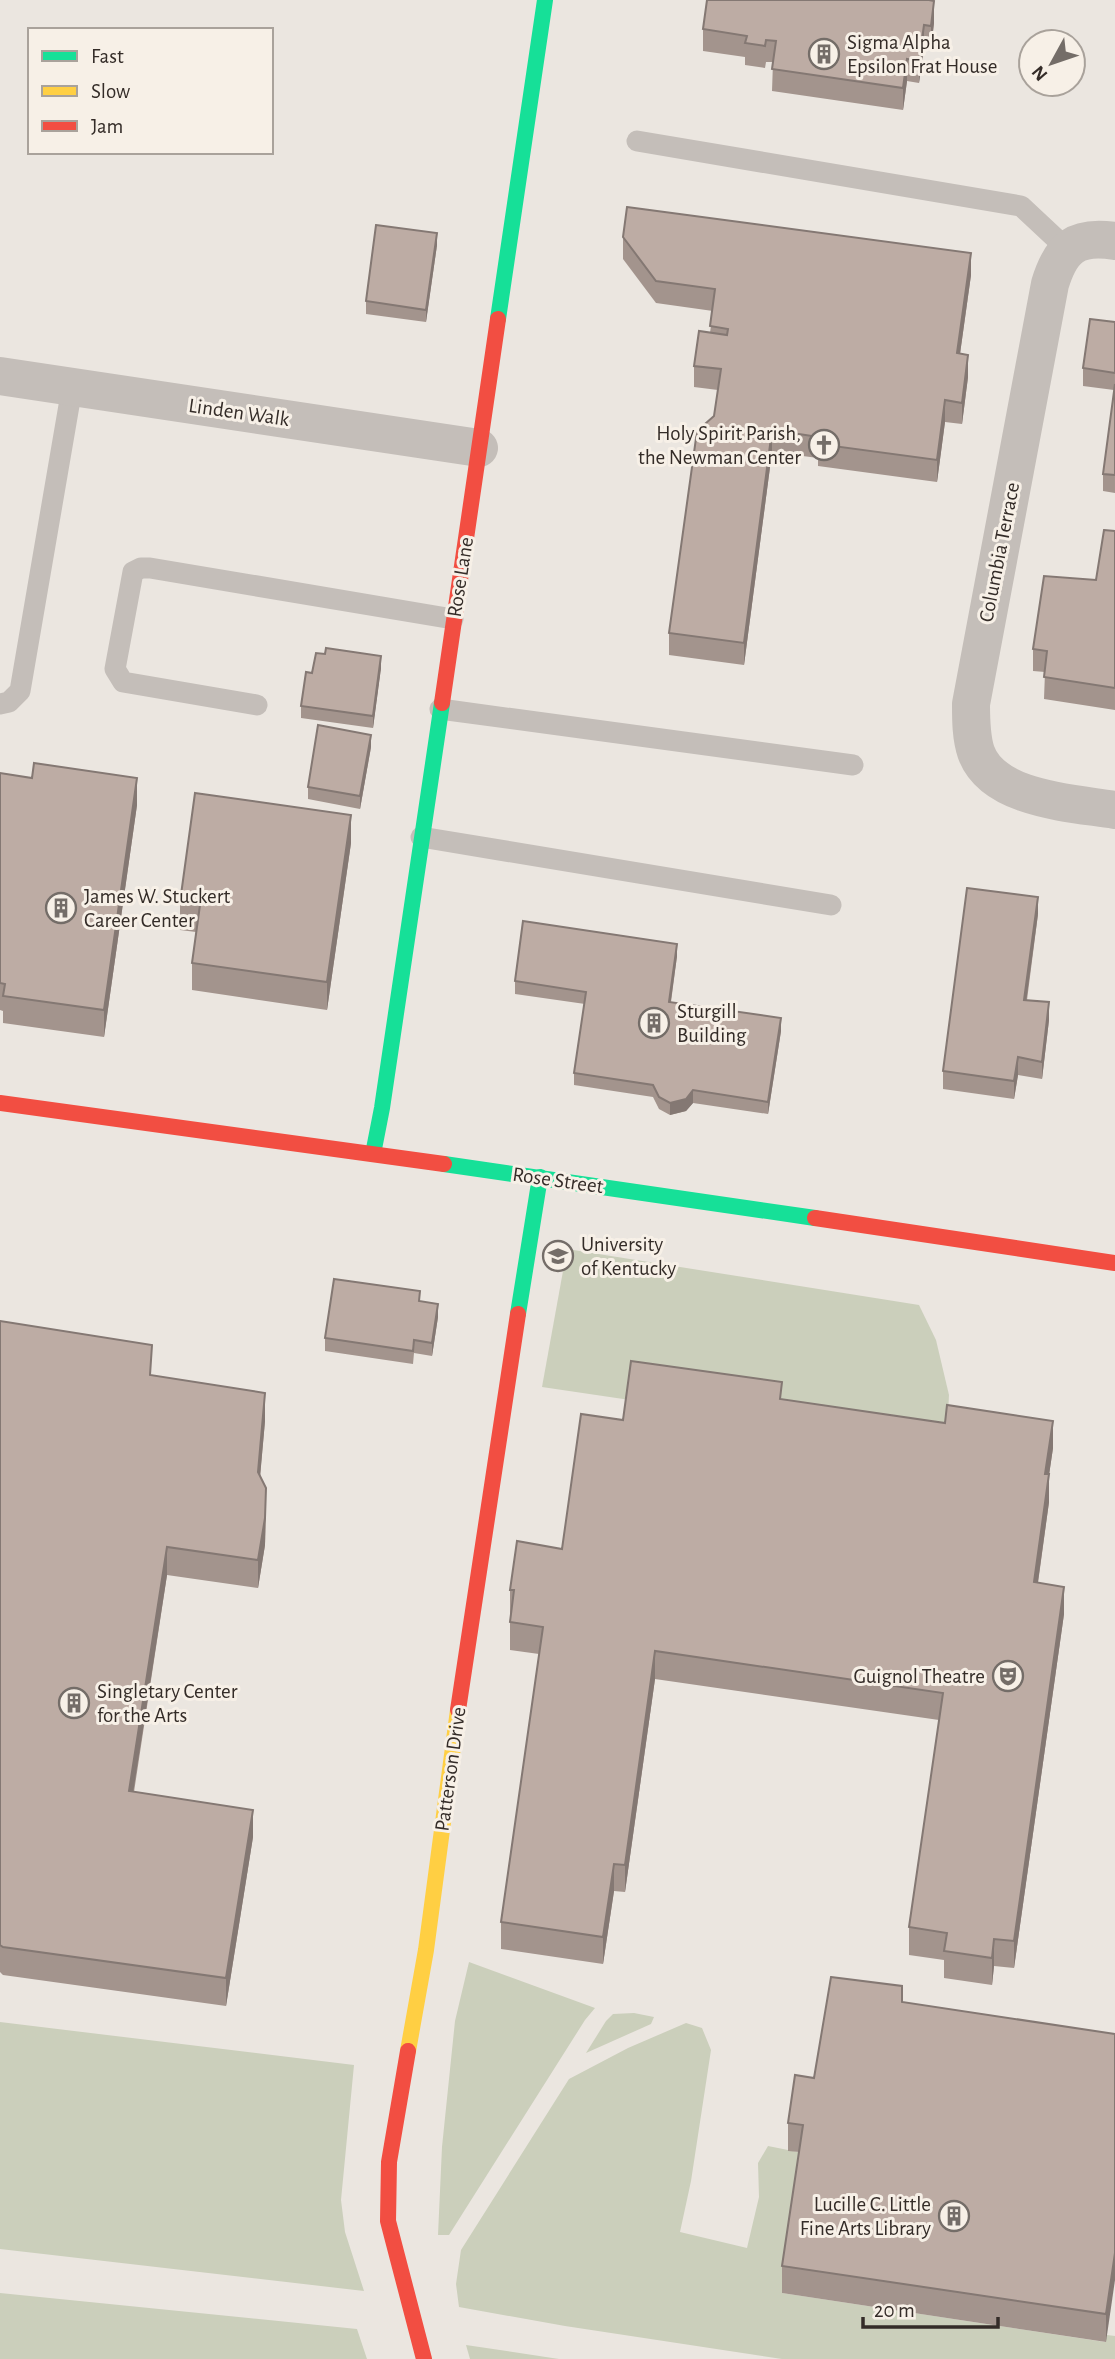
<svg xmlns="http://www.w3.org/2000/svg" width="1115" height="2359" viewBox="0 0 1115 2359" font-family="'Alegreya Sans',sans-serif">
  <rect width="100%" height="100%" fill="#ebe6e0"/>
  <g fill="#cbcfbb">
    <path d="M567,1249L919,1305L936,1340L949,1395L947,1433L630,1400L542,1387Z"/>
    <path d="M469,1962L595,2008L585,2020L449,2235H438L442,2147L455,2021Z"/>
    <path d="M634,2013L654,2017L651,2024L586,2053L606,2021L613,2014Z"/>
    <path d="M0,2022L354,2065L341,2200L345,2232L364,2291L0,2249Z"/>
    <path d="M686,2023L702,2028L711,2050L691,2181L680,2232L747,2248L759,2197L758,2163L768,2146L803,2153L782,2293L1105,2342L1107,2335L1115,2336V2359H782L565,2326L459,2307L456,2284L461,2250L569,2079L628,2048Z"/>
    <path d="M0,2293L357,2329L367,2359H0Z"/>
    <path d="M466,2345L559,2359H470Z"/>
  </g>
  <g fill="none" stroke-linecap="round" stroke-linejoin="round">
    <g stroke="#c4beb9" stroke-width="21">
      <path d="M637,141L1021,206L1067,249"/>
      <path d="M0,704L9,702L20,691L72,388"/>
      <path d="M257,705L123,682L115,669L133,572L141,568H150L453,619"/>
      <path d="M440,709L853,765"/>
      <path d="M421,837L831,905"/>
    </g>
    <g stroke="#c4beb9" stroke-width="38">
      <path d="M1115,241C1075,235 1061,248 1050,284L971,704C971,720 971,737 976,752C993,800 1073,803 1115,810"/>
      <path d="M0,376L479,448"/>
    </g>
    <g stroke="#16e098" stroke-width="16">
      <path d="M498,319L545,0"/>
      <path d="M373,1154L382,1108L442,703"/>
      <path d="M444,1164L815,1218"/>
      <path d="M518,1314L540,1177"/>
    </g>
    <path stroke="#ffcf43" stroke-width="16" d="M408,2051L426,1950L458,1710"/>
    <g stroke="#f24e42" stroke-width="16">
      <path d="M442,703L498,319"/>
      <path d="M0,1103L444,1164"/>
      <path d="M815,1218L1115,1263"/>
      <path d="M458,1710L518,1314"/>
      <path d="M408,2051L389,2162L388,2221L424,2359"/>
    </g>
  </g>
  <g fill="#a3948d">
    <path d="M707,0H933L934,23L931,48L924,47L919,83L907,81L903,110L772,91L773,62H766L765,68L745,65V57L703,51V29Z"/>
    <path d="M623,237L971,275L960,354L968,377L962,424L945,422L937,482L818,466V458L772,452L744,665L669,655V633L714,416L718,390L694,387V366L710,333L713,311L656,303L623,259Z"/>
    <path d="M437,245L426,322L366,314V301Z"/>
    <path d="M1115,322V493L1103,491V474L1114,390L1083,386V368Z"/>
    <path d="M1115,531V710L1044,699L1045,672L1033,671V649L1096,580Z"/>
    <path d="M325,654L381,668L373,728L301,718V706L312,673Z"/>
    <path d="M371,747L360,809L308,799V787Z"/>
    <path d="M0,773L137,805L104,1037L3,1023V1011L0,1010Z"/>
    <path d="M351,843L327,1010L192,990V963L196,932L180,930V902Z"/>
    <path d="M1038,914L1027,1000L1049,1020L1042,1079L1018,1075L1014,1099L943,1089V1071Z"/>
    <path d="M677,956L671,1002L781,1031L768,1114L693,1103L686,1111L670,1115L659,1109L653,1097L574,1085V1073L585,1004L515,994V981Z"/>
    <path d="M438,1317L432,1356L414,1353L413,1364L325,1351V1338Z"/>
    <path d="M0,1321L152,1376L265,1421L260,1476L266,1515L265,1545L258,1588L167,1575L134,1792L253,1837L226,2006L3,1975L0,1972Z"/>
    <path d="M782,1399L1053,1448L1049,1475V1502L1038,1583L1064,1614L1014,1968L994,1966L992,1985L944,1978V1960L909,1955V1927L939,1720L655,1679L625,1892L614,1891L603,1964L501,1949V1922L539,1654L510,1650V1590L562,1549L623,1420Z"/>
    <path d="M902,2002L1115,2034L1106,2342L782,2293V2266L799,2152L788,2151V2123L814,2078Z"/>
  </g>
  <g fill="#847873">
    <path d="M934,1V23L931,48V26Z"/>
    <path d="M924,25V47L919,83V61Z"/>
    <path d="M907,59V81L903,110V88Z"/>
    <path d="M437,233V245L426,322V310Z"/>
    <path d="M971,253V275L957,375V353Z"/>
    <path d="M968,355V377L962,424V403Z"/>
    <path d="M945,400V422L937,482V460Z"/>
    <path d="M772,430V452L744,665V643Z"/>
    <path d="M381,656V668L373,728V716Z"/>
    <path d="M371,735V747L360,809V796Z"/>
    <path d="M137,778V805L104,1037V1010Z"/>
    <path d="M351,815V843L327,1010V982Z"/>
    <path d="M1038,897V914L1024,1017V1000Z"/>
    <path d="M677,944V956L669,1014V1002Z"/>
    <path d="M1049,1002V1020L1042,1079V1062Z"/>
    <path d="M781,1018V1031L768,1114V1102Z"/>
    <path d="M1018,1057V1075L1014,1099V1081Z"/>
    <path d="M693,1090V1103L686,1111L670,1115V1103Z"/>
    <path d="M438,1304V1317L432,1356V1343Z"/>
    <path d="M265,1393V1421L258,1500V1472Z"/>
    <path d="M1053,1421V1448L1049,1475V1502L1034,1610V1582L1045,1474Z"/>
    <path d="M266,1488L265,1545L258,1588V1560Z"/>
    <path d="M167,1547V1575L129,1819V1791Z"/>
    <path d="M1064,1587V1614L1014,1968V1941Z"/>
    <path d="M655,1651V1679L625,1892V1865Z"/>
    <path d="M253,1810V1837L226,2006V1978Z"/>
    <path d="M614,1864V1891L603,1964V1937Z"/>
    <path d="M994,1939V1966L992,1985V1958Z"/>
    <path d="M1115,2253V2280L1106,2342V2314Z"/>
  </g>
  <g fill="#bdaca4" stroke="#847873" stroke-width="2">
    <path d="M707,0H929L934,1L931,26L924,25L919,61L907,59L903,88L772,69L776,41L766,40L765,46L745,43L747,36L703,29Z"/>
    <path d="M627,207L971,253L957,353L968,355L962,403L945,400L937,460L818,444L819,437L772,430L744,643L669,633L697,431L714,416L721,369L694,366L699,331L727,335L728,329L710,326L715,289L656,281L623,237Z"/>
    <path d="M376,225L437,233L426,310L366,301Z"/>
    <path d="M1090,319L1115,322V373L1083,368Z"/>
    <path d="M1115,384V475L1103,474Z"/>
    <path d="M1104,530L1115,531V688L1044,677L1047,651L1033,649L1044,576L1096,580Z"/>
    <path d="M326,648L381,656L373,716L301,706L306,672L312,673L316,653L325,654Z"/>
    <path d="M318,725L371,735L360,796L308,787Z"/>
    <path d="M34,763L137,778L104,1010L3,996L5,984L0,983V773L32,778Z"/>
    <path d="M195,793L351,815L327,982L192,963L200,905L180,902Z"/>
    <path d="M967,888L1038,897L1024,1000L1049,1002L1042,1062L1018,1057L1014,1081L943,1071Z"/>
    <path d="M523,921L677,944L669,1002L781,1018L768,1102L693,1090L686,1099L670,1103L659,1097L653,1085L574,1073L586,992L515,981Z"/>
    <path d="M334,1279L420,1291L419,1301L438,1304L432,1343L414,1340L413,1351L325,1338Z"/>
    <path d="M0,1321L152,1345L150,1375L265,1393L258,1472L266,1488L265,1518L258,1560L167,1547L129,1791L253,1810L226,1978L3,1947L0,1945Z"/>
    <path d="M631,1361L782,1382L780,1399L945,1423L947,1405L1053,1421L1045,1474H1049L1034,1582L1064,1587L1014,1941L994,1939L992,1958L944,1951L947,1933L909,1927L943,1693L655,1651L625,1865L614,1864L603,1937L501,1922L543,1627L510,1622L514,1590H510L517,1541L562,1549L581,1414L623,1420Z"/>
    <path d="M831,1977L902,1986V2002L1115,2034V2253L1106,2314L782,2266L803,2125L788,2123L795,2075L814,2078Z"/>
  </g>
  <defs>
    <g id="building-ring" transform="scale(1.575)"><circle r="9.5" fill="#f7f0e7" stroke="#746d68" stroke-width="1.5"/><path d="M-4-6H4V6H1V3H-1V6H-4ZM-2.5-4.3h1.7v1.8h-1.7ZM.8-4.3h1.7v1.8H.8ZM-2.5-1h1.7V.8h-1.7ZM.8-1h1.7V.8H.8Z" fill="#746d68"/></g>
    <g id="church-ring" transform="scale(1.575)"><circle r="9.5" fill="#f7f0e7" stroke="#746d68" stroke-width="1.5"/><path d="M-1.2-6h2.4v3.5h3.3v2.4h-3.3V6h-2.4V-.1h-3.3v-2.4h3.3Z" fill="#746d68"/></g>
    <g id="university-ring" transform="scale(1.575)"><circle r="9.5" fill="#f7f0e7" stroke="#746d68" stroke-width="1.5"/><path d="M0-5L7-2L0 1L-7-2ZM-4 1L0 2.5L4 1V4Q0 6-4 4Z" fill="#746d68"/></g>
    <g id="theatre-ring" transform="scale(1.575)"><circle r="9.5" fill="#f7f0e7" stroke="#746d68" stroke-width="1.5"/><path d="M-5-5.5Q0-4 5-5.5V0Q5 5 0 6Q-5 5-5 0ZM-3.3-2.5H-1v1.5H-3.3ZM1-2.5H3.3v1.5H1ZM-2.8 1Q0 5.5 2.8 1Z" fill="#746d68"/></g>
  </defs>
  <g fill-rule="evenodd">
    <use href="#building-ring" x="824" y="54"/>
    <use href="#church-ring" x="824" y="445"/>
    <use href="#building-ring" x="61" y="908"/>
    <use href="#building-ring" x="654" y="1023"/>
    <use href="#university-ring" x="558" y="1256"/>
    <use href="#theatre-ring" x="1008" y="1676"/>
    <use href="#building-ring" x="74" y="1703"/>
    <use href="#building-ring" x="954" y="2216"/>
  </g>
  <g text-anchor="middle" stroke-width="6" stroke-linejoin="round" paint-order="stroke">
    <g font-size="21" fill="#342c28" stroke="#f7f0e7" text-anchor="start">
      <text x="847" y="49">Sigma Alpha<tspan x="847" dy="24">Epsilon Frat House</tspan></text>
      <text x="801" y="440" text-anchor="end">Holy Spirit Parish,<tspan x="801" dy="24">the Newman Center</tspan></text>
      <text x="84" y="903">James W. Stuckert<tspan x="84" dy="24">Career Center</tspan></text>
      <text x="677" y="1018">Sturgill<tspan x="677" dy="24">Building</tspan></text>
      <text x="581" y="1251">University<tspan x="581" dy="24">of Kentucky</tspan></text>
      <text x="985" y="1683" text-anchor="end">Guignol Theatre</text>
      <text x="97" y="1698">Singletary Center<tspan x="97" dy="24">for the Arts</tspan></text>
      <text x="931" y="2211" text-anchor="end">Lucille C. Little<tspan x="931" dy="24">Fine Arts Library</tspan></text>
    </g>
    <g font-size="21" fill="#342c28" stroke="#f7f0e7">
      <text transform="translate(239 412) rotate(8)" y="7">Linden Walk</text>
      <text transform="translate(999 552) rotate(-79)" y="7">Columbia Terrace</text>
      <text transform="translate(460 577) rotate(-81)" y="7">Rose Lane</text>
      <text transform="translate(558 1180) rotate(8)" y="7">Rose Street</text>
      <text transform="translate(450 1769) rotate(-82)" y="7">Patterson Drive</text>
    </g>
  </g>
  <rect x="28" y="28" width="245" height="126" fill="#f7f0e7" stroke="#a9a29b" stroke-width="2"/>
  <rect x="42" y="51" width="35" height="10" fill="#16e098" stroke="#a9a29b" stroke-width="2"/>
  <text x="91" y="63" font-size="21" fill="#342c28">Fast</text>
  <rect x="42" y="86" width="35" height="10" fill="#ffcf43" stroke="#a9a29b" stroke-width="2"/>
  <text x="91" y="98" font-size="21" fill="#342c28">Slow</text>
  <rect x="42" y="121" width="35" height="10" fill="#f24e42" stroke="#a9a29b" stroke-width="2"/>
  <text x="91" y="133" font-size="21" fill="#342c28">Jam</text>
  <g transform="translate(1052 63) rotate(230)"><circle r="33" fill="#f7f0e7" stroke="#a9a29b" stroke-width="2"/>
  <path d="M0-5L12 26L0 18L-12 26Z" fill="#746d68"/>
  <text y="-10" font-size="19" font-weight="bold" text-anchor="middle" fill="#342c28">N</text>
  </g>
  <path d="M863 2317v10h135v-10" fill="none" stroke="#342c28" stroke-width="3.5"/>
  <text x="874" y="2317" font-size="21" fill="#342c28" stroke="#f7f0e7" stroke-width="5" paint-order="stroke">20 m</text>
</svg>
